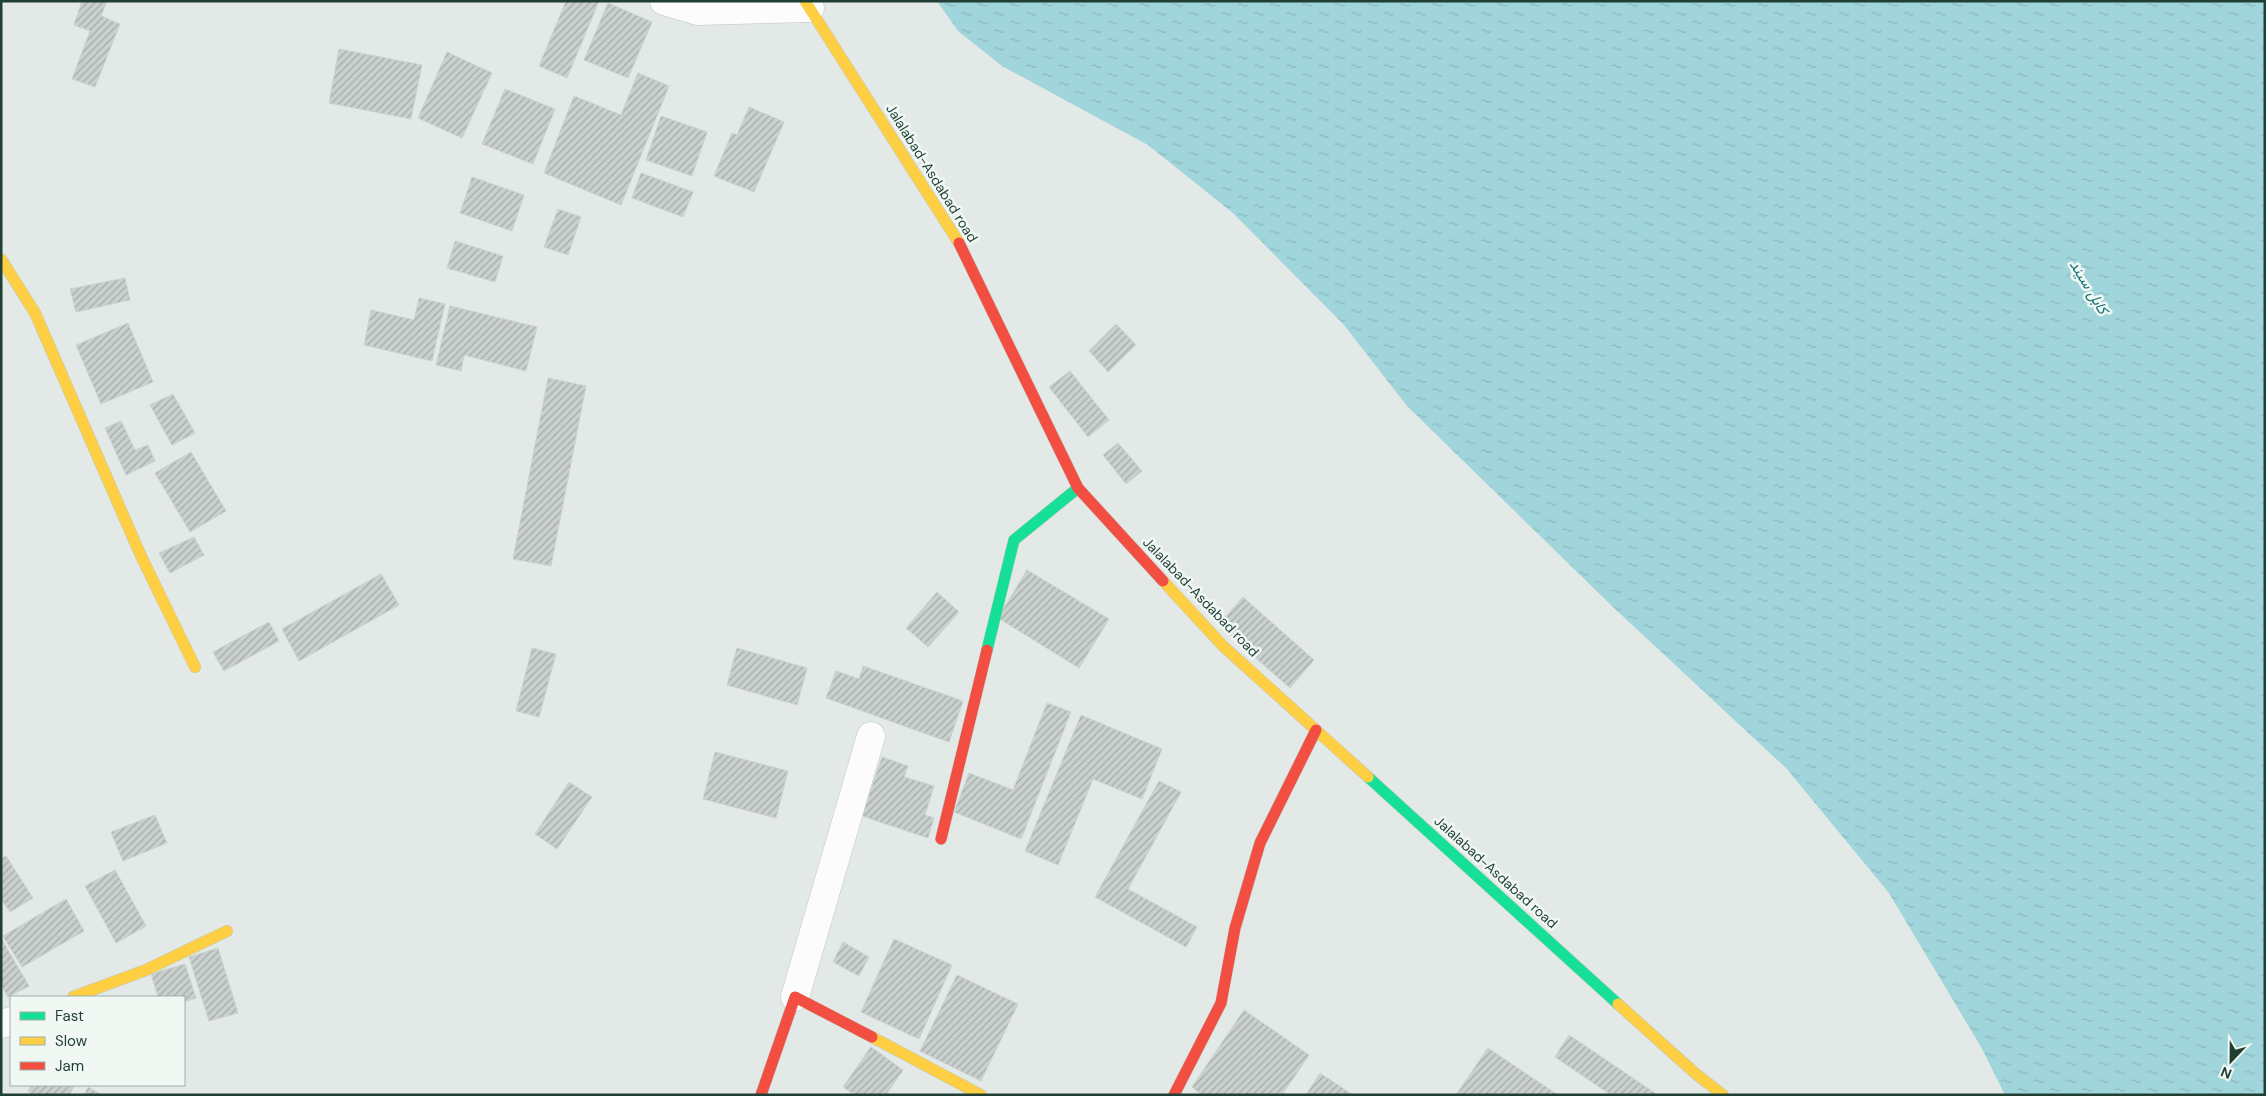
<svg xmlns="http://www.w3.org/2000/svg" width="2266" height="1096" viewBox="0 0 2266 1096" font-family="'DM Sans',Vazirmatn,sans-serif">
  <defs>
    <pattern id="water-ripples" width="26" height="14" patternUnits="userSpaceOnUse" patternTransform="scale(1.25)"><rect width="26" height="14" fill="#a0d5db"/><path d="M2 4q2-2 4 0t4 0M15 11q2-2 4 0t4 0" fill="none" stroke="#89b8bd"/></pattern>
    <pattern id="building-hatch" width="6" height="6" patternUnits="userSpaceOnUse" patternTransform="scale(1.25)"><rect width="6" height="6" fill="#cad0cd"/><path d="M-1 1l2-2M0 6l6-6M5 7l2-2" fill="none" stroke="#a3aaa7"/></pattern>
  </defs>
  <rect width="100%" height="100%" fill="#e3e9e6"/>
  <path fill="url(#water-ripples)" d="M937,1H2265V1095H2005L1981,1047L1889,893L1786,768L1614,608L1407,406L1344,325L1233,213L1148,145L1002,66L958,31Z"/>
  <g fill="url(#building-hatch)" stroke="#cbd2cf">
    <path d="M82,1H107L101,16L120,24L95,87L72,79L90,31L74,25Z"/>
    <path d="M566,1H599L567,78L539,66Z"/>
    <path d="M608,3L652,22L628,78L584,60Z"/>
    <path d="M339,49L422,65L411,119L329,103Z"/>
    <path d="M447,52L492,73L462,138L418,118Z"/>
    <path d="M638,73L669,86L621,205L544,173L574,96L621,115Z"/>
    <path d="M505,89L555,109L533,164L482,144Z"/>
    <path d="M749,107L784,122L754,192L714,176L732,133L737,135Z"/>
    <path d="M661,116L707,132L692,176L646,160Z"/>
    <path d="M641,173L693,192L683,217L632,198Z"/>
    <path d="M472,177L524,195L512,231L460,213Z"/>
    <path d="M558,209L581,217L568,255L544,247Z"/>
    <path d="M455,241L503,256L495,282L447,268Z"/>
    <path d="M125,278L130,300L76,312L70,289Z"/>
    <path d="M419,298L445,304L432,361L364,345L371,310L414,320Z"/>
    <path d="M450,306L537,327L526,371L464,355L461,371L436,365Z"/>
    <path d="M128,323L153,382L101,404L76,345Z"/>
    <path d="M1116,324L1136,345L1108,372L1089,351Z"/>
    <path d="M1070,371L1109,420L1088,437L1049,387Z"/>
    <path d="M548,378L586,386L551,566L513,559Z"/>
    <path d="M173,394L195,433L172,445L150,405Z"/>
    <path d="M121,421L135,450L148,445L155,461L126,475L105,428Z"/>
    <path d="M1118,443L1142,471L1126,484L1103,455Z"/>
    <path d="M191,452L226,511L190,532L155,473Z"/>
    <path d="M194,537L204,555L170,573L159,553Z"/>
    <path d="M1027,570L1109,619L1079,668L998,618Z"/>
    <path d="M381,574L399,605L299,661L282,629Z"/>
    <path d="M937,592L959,612L928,647L906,628Z"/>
    <path d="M1243,597L1314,660L1290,688L1218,625Z"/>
    <path d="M269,622L279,641L224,671L213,652Z"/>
    <path d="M532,648L556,654L539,717L516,711Z"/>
    <path d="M737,648L807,668L797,705L727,685Z"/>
    <path d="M863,666L963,701L949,742L826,698L836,671L859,679Z"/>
    <path d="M1047,703L1071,712L1021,839L954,812L969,773L1013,790Z"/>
    <path d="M1081,715L1162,749L1142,799L1093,779L1058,865L1025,851Z"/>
    <path d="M715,752L788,771L776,818L703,799Z"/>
    <path d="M882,757L908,766L904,777L934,786L925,815L934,818L928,838L862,816Z"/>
    <path d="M1159,781L1181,792L1128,889L1197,927L1186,947L1095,897Z"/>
    <path d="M569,782L592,797L557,849L535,834Z"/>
    <path d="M155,815L167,843L123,861L111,832Z"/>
    <path d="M6,856L33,898L10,912L1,899V859Z"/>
    <path d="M115,870L146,926L116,943L85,886Z"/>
    <path d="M66,899L84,931L22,967L3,936Z"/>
    <path d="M1,938L29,986L8,997L1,985Z"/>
    <path d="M894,939L952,965L919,1039L861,1012Z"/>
    <path d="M843,942L869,957L859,976L833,962Z"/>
    <path d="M218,948L238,1013L209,1021L189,957Z"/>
    <path d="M185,964L196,998L184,1002V997H158L151,974Z"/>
    <path d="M957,975L1018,1004L981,1081L920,1051Z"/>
    <path d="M1244,1010L1309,1055L1282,1095H1202L1192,1087Z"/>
    <path d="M1569,1035L1658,1095H1611L1555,1057Z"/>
    <path d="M871,1047L903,1070L886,1095H855L843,1087Z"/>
    <path d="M1488,1048L1558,1095H1456Z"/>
    <path d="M1320,1073L1353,1095H1306Z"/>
    <path d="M32,1085H75L69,1095H33L28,1091Z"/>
    <path d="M88,1087L102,1095H84Z"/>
  </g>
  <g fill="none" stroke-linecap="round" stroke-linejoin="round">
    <g stroke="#c0c6c3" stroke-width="29">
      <g id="street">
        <path d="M664,1L698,11L810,8"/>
        <path d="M795,997L871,736"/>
        <path d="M1,1024L11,1021"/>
      </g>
    </g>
    <g stroke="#bfc7c3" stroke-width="12">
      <g id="fast">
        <path d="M987,650L1014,540L1078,488"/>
        <path d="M1368,777L1618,1004"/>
      </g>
    </g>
    <g stroke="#bfc7c3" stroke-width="12">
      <g id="slow">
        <path d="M805,1L959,243"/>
        <path d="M1,259L35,313L141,556L195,667"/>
        <path d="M1163,581L1223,646L1368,777"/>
        <path d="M73,997L146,970L227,931"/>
        <path d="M1618,1004L1696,1074L1723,1095"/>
        <path d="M872,1037L981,1095"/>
      </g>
    </g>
    <g stroke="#bfc7c3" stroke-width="12">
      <g id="jam">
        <path d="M959,243L1078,488L1163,581"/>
        <path d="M941,839L987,650"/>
        <path d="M761,1095L795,997L872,1037"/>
        <path d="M1174,1095L1221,1003L1235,928L1260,843L1316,730"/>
      </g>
    </g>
    <use href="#street" stroke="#fbfcfb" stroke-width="28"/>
    <use href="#fast" stroke="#16e098" stroke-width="11"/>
    <use href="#slow" stroke="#ffcf43" stroke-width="11"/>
    <use href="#jam" stroke="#f24e42" stroke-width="11"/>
  </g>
  <g text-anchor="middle" stroke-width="5" stroke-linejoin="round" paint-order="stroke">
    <g font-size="14" fill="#1f3e34" stroke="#f1f8f4">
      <text transform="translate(932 173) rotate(58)" y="5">Jalalabad-Asdabad road</text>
      <text transform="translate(1201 597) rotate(46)" y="5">Jalalabad-Asdabad road</text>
      <text transform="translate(1496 872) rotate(42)" y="5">Jalalabad-Asdabad road</text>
    </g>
    <g font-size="15" font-style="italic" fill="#15727e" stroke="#f1f8f4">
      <text transform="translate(2089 287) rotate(59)" y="5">کابل سيند</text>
    </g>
  </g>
  <rect width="2266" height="1096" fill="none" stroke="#1f3e34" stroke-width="5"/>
  <rect x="10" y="996" width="175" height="90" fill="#f1f8f4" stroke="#9daea7"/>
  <rect x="20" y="1012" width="25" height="8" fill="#16e098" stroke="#9daea7"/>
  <text x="55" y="1021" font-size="15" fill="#1f3e34">Fast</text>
  <rect x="20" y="1037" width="25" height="8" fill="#ffcf43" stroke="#9daea7"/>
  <text x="55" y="1046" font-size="15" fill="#1f3e34">Slow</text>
  <rect x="20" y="1062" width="25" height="8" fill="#f24e42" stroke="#9daea7"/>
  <text x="55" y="1071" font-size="15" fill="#1f3e34">Jam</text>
  <g transform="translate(2231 1061) rotate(202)" stroke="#f1f8f4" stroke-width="4" paint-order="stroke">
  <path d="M0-4L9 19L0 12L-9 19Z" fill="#1f3e34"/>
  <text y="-8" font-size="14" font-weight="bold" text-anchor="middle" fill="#1f3e34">N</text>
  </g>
</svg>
